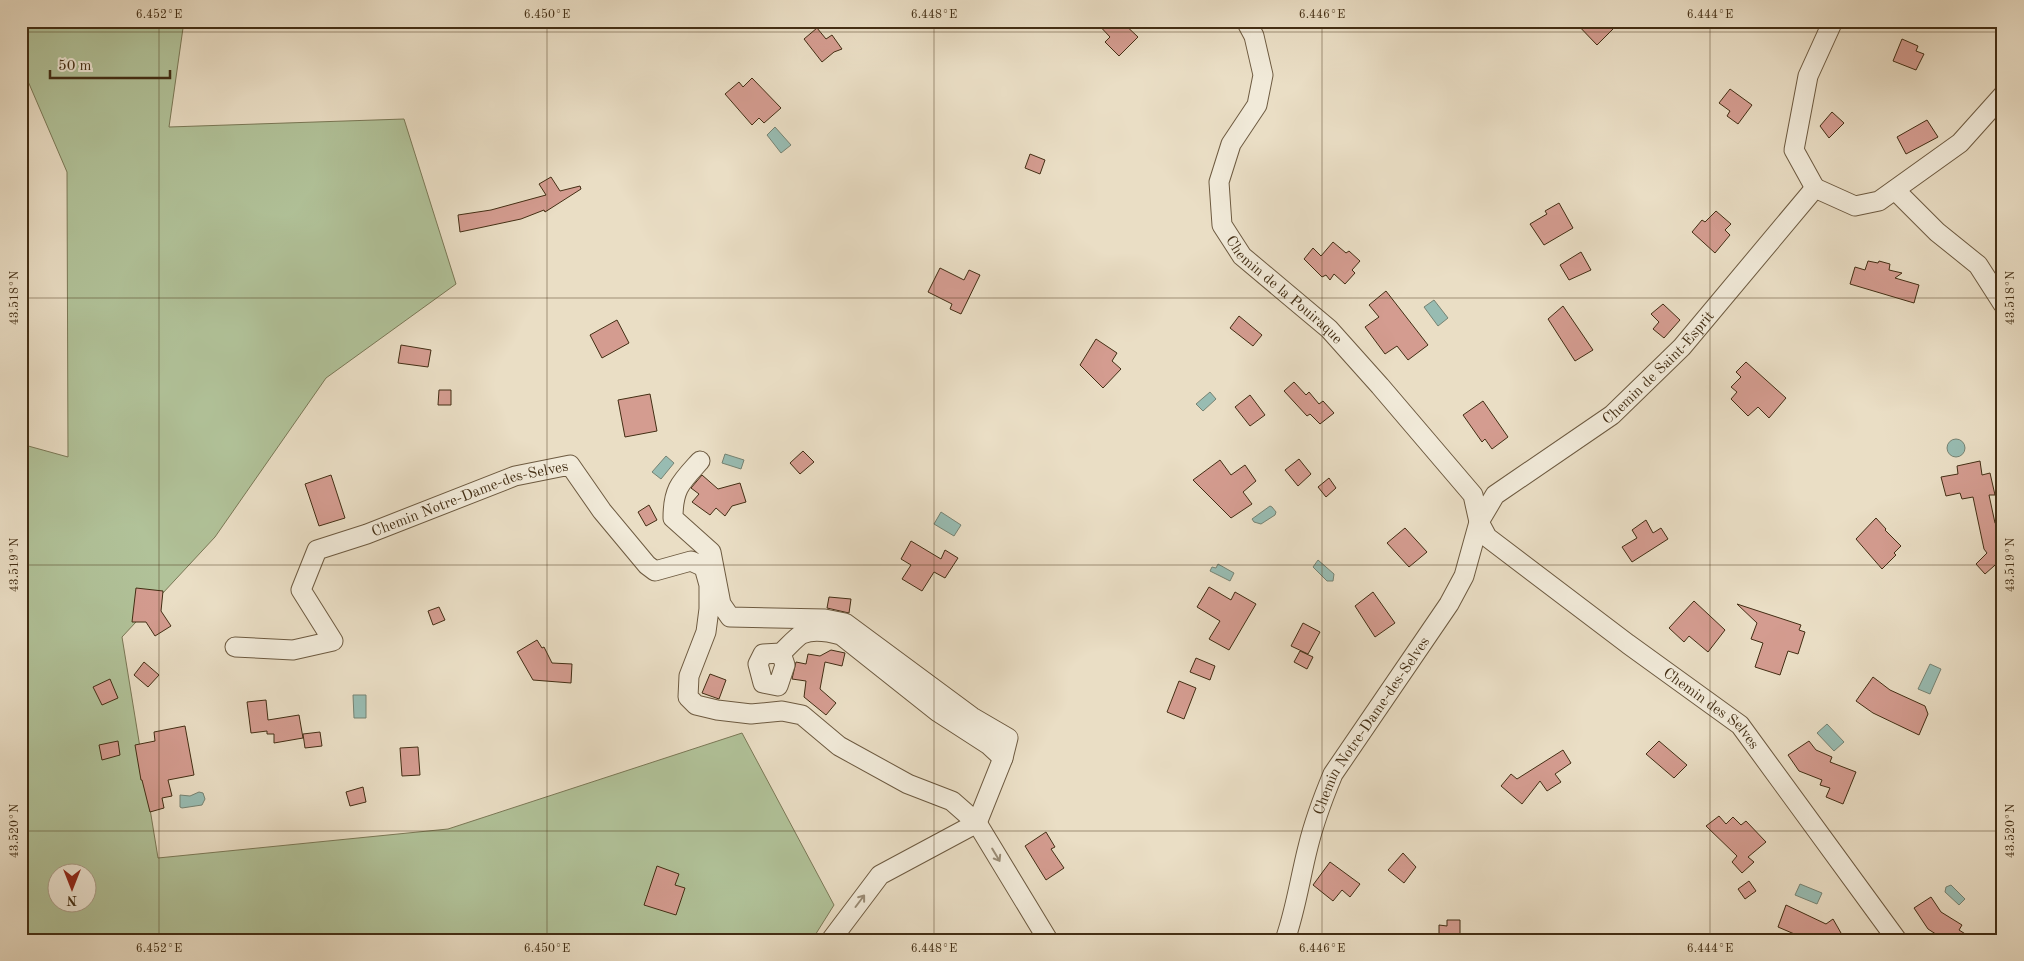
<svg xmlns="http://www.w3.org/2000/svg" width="2024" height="961" viewBox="0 0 2024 961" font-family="'Old Standard TT',serif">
  <rect width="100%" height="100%" fill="#eadec5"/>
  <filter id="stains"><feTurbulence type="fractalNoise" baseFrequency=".004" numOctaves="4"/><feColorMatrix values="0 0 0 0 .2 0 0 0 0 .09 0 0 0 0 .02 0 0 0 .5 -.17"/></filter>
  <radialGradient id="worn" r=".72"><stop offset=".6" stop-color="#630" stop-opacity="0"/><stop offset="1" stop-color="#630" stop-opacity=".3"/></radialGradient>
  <path fill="#b1c299" stroke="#7a7856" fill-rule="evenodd" d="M21,21H184L169,127L404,119L456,284L326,378L215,537L122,637L158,858L448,829L742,733L834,905L812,940H21V444L68,457L67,172L21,65ZM58,874H88V904H58Z"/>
  <g fill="#98bcb2" stroke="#768373">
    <path d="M775,127L791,145L781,153L767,135Z"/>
    <path d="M1434,300L1448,318L1438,326L1424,307Z"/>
    <path d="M1210,392L1216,399L1203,411L1196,404Z"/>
    <circle cx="1956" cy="448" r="9"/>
    <path d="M725,454L744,460L741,469L722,463Z"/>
    <path d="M666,456L674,463L661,479L652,472Z"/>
    <path d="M1270,506L1272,507L1276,512L1275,515L1261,524L1254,522L1252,519Z"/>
    <path d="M941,512L961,525L954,536L934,524Z"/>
    <path d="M1318,560L1334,574L1333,581H1327L1313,567Z"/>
    <path d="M1218,564L1234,573L1230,581L1210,571L1212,567L1216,568Z"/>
    <path d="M1930,664L1941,669L1930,694L1918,689Z"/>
    <path d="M353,695H366V718H354Z"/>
    <path d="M1827,724L1844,742L1834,751L1817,733Z"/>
    <path d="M199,792L203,793L205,799L202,805L182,808L180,807V795L190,796Z"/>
    <path d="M1800,884L1822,893L1817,904L1795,895Z"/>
    <path d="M1951,885L1965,899L1959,905L1945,892L1946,887Z"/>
  </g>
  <g fill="#d49c90" stroke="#432e14">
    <path d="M1095,21H1121L1138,37L1119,56L1105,42L1110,37Z"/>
    <path d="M1574,21H1605L1613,29L1597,45Z"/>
    <path d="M817,28L826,39L832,35L842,49L834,52L822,62L804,39Z"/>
    <path d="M1902,39L1918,46L1916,51L1924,54L1916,70L1893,61Z"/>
    <path d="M752,78L781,108L764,123L759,118L752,125L725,94L739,82L743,87Z"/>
    <path d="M1730,89L1752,105L1738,124L1727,116L1730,111L1719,103Z"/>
    <path d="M1832,112L1844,123L1829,138L1820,126Z"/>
    <path d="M1927,120L1938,137L1906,154L1897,137Z"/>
    <path d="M1030,154L1045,160L1040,174L1025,168Z"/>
    <path d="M551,177L560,191L580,186L581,189L545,212L544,210L521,219L460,232L458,215L491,210L546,195L539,184Z"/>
    <path d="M1559,203L1573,228L1544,245L1530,224L1547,214L1545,211Z"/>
    <path d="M1716,211L1731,224L1725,230L1730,235L1715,253L1692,232L1702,220L1705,222Z"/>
    <path d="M1333,242L1346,253L1349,251L1360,261L1352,270L1355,273L1345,284L1334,274L1330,280L1326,275L1322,277L1304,259L1313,248L1321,256Z"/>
    <path d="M1581,252L1591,270L1569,280L1560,265Z"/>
    <path d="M1868,261L1878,263L1879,261L1890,264L1889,270L1902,273L1895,278L1919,285L1914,303L1850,284L1855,267L1865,270Z"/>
    <path d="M940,268L964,280L969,270L980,275L961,314L950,309L952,304L928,292Z"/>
    <path d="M1386,291L1428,345L1408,360L1397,346L1385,354L1365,327L1379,317L1369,305Z"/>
    <path d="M1663,304L1680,320L1664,338L1653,329L1659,322L1651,314Z"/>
    <path d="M1563,306L1593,350L1575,361L1548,319Z"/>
    <path d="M1239,316L1262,335L1253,346L1230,328Z"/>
    <path d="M617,320L629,343L602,358L590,335Z"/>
    <path d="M1096,339L1117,353L1112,361L1121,369L1103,388L1080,365Z"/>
    <path d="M401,345L431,350L428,367L398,363Z"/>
    <path d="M1746,362L1786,398L1769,418L1758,407L1748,416L1731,399L1737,392L1731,387L1741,377L1736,372Z"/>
    <path d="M1294,382L1306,395L1309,392L1319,404L1323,401L1334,413L1320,424L1310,414L1307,416L1284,391Z"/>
    <path d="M439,390H451V405H438Z"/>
    <path d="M650,394L657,431L625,437L618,400Z"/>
    <path d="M1250,395L1265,415L1250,426L1235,407Z"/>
    <path d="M1483,401L1508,437L1492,449L1485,439L1482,442L1463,415Z"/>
    <path d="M803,451L814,462L800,474L790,463Z"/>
    <path d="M1299,459L1311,474L1298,486L1285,470Z"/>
    <path d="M1220,460L1231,475L1245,465L1256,481L1243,492L1252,504L1231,518L1193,480Z"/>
    <path d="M1980,461L1982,475L1990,473L1995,495H1989L1995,523L2003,533V558L1985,574L1976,564L1987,553L1984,549L1973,497L1962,499L1960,493L1946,496L1941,477L1958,474L1957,466Z"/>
    <path d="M331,475L345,518L319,526L305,484Z"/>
    <path d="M702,475L718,489L740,483L746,502L732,506L725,516L716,508L710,515L692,502L699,494L691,488Z"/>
    <path d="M1329,478L1336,488L1326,497L1318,487Z"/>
    <path d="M649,505L657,520L646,526L638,512Z"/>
    <path d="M1876,518L1886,529L1885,530L1901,546L1894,553L1896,555L1882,569L1856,539Z"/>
    <path d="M1646,520L1653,533L1661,528L1668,539L1632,562L1622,547L1637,538L1632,530Z"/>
    <path d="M1405,528L1427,552L1409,567L1387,543Z"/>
    <path d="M911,541L941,559L945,550L958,558L945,578L934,572L922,591L902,579L911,565L901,559Z"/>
    <path d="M1209,587L1231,600L1235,592L1256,604L1229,650L1209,639L1220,621L1197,607Z"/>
    <path d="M136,588L163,591L161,611L171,626L155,636L146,622H132Z"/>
    <path d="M1373,592L1395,623L1375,637L1355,606Z"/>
    <path d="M829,597L851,599L849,613L827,608Z"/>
    <path d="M1694,601L1725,630L1708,652L1689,636L1684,642L1669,628Z"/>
    <path d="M1737,604L1801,625L1799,630L1805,632L1798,654L1788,651L1780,675L1755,667L1763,643L1751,639L1757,623Z"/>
    <path d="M439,607L445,620L433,625L428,611Z"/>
    <path d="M1303,623L1320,632L1308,654L1291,646Z"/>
    <path d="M537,640L542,648L544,647L552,663L572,664L571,683L533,680L517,652Z"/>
    <path d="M831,650L845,653L842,666L825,662L820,689L836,703L826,715L804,697L806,681L792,679L796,662L806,664L808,654L820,656Z"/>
    <path d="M1300,651L1313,657L1307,669L1294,662Z"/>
    <path d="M1196,658L1215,666L1210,680L1190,672Z"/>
    <path d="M144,662L159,675L148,687L134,675Z"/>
    <path d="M710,674L726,680L719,699L702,693Z"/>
    <path d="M1873,677L1890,690L1925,706L1928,714L1919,735L1873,713L1856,701Z"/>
    <path d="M110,679L118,698L102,705L93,687Z"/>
    <path d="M1179,681L1196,688L1184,719L1167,712Z"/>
    <path d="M266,700L268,720L299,715L303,738L274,743V734H267V731L251,733L247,702Z"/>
    <path d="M185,726L194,775L168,780L172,796L162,798L164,808L150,812L142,780H141L135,745L155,741L154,732Z"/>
    <path d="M320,732L322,746L305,748L303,734Z"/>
    <path d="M118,741L120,755L102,760L99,745Z"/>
    <path d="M1659,741L1687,765L1674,778L1646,754Z"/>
    <path d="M1809,741L1816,750L1832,757L1830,762L1856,772L1843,804L1826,797L1830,788L1820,785L1822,780L1799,771L1788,755Z"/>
    <path d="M418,747L420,775L402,776L400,748Z"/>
    <path d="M1563,750L1571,763L1555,774L1561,782L1547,791L1540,781L1522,804L1501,786L1511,774L1517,779Z"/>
    <path d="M363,787L366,802L350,806L346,792Z"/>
    <path d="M1719,816L1726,824L1733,817L1741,825L1746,821L1766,842L1748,857L1754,862L1742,873L1732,862L1737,856L1706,826Z"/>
    <path d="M1046,832L1055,847L1051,849L1064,868L1046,880L1025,846Z"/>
    <path d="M1403,853L1416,867L1404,883L1388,870Z"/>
    <path d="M1330,862L1360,884L1350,897L1342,890L1333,901L1313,885Z"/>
    <path d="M657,866L679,874L675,885L685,888L676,915L644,905Z"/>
    <path d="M1749,881L1756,891L1745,899L1738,889Z"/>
    <path d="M1931,897L1941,912L1962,925L1959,930L1975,940H1945L1928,929L1914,908Z"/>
    <path d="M1786,905L1826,924L1833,919L1845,940H1797L1799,936L1778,927Z"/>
    <path d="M1447,920H1460V940H1439V925L1447,926Z"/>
  </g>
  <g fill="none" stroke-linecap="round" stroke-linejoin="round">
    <g stroke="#6d5a40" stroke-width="21">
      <g id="minor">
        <path id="s1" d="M1246,21L1254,36L1263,75L1257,105L1231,144L1219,182L1222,225L1242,256L1329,329L1380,386L1473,495L1479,522L1487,537L1628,644L1740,725L1897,940"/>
        <path d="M1815,188L1794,150L1808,76L1833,21"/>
        <path d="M1895,190L1937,232L1978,265L2003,304"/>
        <path id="s2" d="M235,647L293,650L333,641L301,590L317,550L367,534L515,476L570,465L602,511L647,565L655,571L691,561L704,567L709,585V609L706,632L689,676L688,697L696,705L717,710L751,714L782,711L802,715L839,746L908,784L952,801L977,823L1003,758L1008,738L972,717L845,623L825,619L730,617L721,604L711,552L673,518C673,488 681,482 700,461"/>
        <path d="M781,653L785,665L778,686L763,683L758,664L763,654L781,653C787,648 795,638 802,634C813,629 830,632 841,635L938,712L989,745L1003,758"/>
        <path d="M831,940L880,875L977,823L1048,940"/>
        <path id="s3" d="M1285,940C1296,909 1300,878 1308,847C1314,822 1323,798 1333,774L1449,604L1464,576L1479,522L1495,495L1612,415L1682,347L1815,188L1855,206L1879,201L1960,143L2003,95"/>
      </g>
    </g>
    <use href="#minor" stroke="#f1ead9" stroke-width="19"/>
  </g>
  <defs><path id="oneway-shaft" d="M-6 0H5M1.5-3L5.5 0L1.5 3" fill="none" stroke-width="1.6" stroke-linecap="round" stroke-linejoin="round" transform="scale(1.25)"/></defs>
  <g stroke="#9a8c76">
    <use href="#oneway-shaft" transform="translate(996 855) rotate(59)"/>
    <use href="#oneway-shaft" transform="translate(860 901) rotate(-53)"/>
  </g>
  <path fill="none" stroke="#432e14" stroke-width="1" stroke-opacity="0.45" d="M159,21V940M547,21V940M934,21V940M1322,21V940M1710,21V940M21,32H2003M21,298H2003M21,565H2003M21,831H2003"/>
  <g text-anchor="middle" stroke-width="4" stroke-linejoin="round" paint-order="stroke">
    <g font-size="15" fill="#432e14" stroke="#f1ead9">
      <text dy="5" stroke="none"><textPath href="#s1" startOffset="308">Chemin de la Pouiraque</textPath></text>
      <text dy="5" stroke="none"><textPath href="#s3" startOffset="706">Chemin de Saint-Esprit</textPath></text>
      <text dy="5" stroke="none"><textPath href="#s2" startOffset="364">Chemin Notre-Dame-des-Selves</textPath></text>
      <text dy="5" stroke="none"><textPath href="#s1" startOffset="915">Chemin des Selves</textPath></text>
      <text dy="5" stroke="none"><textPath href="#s3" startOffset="234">Chemin Notre-Dame-des-Selves</textPath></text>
    </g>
  </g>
  <rect width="2024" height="961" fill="none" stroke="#eadec5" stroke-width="55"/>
  <g transform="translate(72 888) rotate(180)"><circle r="24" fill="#f1ead9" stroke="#ab9f8a"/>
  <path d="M0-4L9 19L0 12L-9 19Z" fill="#8f2418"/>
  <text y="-8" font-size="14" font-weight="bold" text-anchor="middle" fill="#432e14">N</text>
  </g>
  <path d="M50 70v8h120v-8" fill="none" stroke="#432e14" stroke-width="2.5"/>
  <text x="58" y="70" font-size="15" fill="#432e14" stroke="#f1ead9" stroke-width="4" paint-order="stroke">50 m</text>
  <rect x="28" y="28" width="1968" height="906" fill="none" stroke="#432e14" stroke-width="2"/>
  <g font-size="12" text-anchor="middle" fill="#432e14">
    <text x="159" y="18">6.452°E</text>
    <text x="547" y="18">6.450°E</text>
    <text x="934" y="18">6.448°E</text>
    <text x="1322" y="18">6.446°E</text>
    <text x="1710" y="18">6.444°E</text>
    <text transform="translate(2010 298) rotate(-90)" y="4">43.518°N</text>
    <text transform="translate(14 298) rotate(-90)" y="4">43.518°N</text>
    <text transform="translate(2010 565) rotate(-90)" y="4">43.519°N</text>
    <text transform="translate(14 565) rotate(-90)" y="4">43.519°N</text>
    <text transform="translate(2010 831) rotate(-90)" y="4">43.520°N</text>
    <text transform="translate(14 831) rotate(-90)" y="4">43.520°N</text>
    <text x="159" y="952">6.452°E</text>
    <text x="547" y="952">6.450°E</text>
    <text x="934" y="952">6.448°E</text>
    <text x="1322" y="952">6.446°E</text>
    <text x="1710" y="952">6.444°E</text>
  </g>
  <rect width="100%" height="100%" filter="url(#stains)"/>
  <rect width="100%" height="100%" fill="url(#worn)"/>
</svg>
